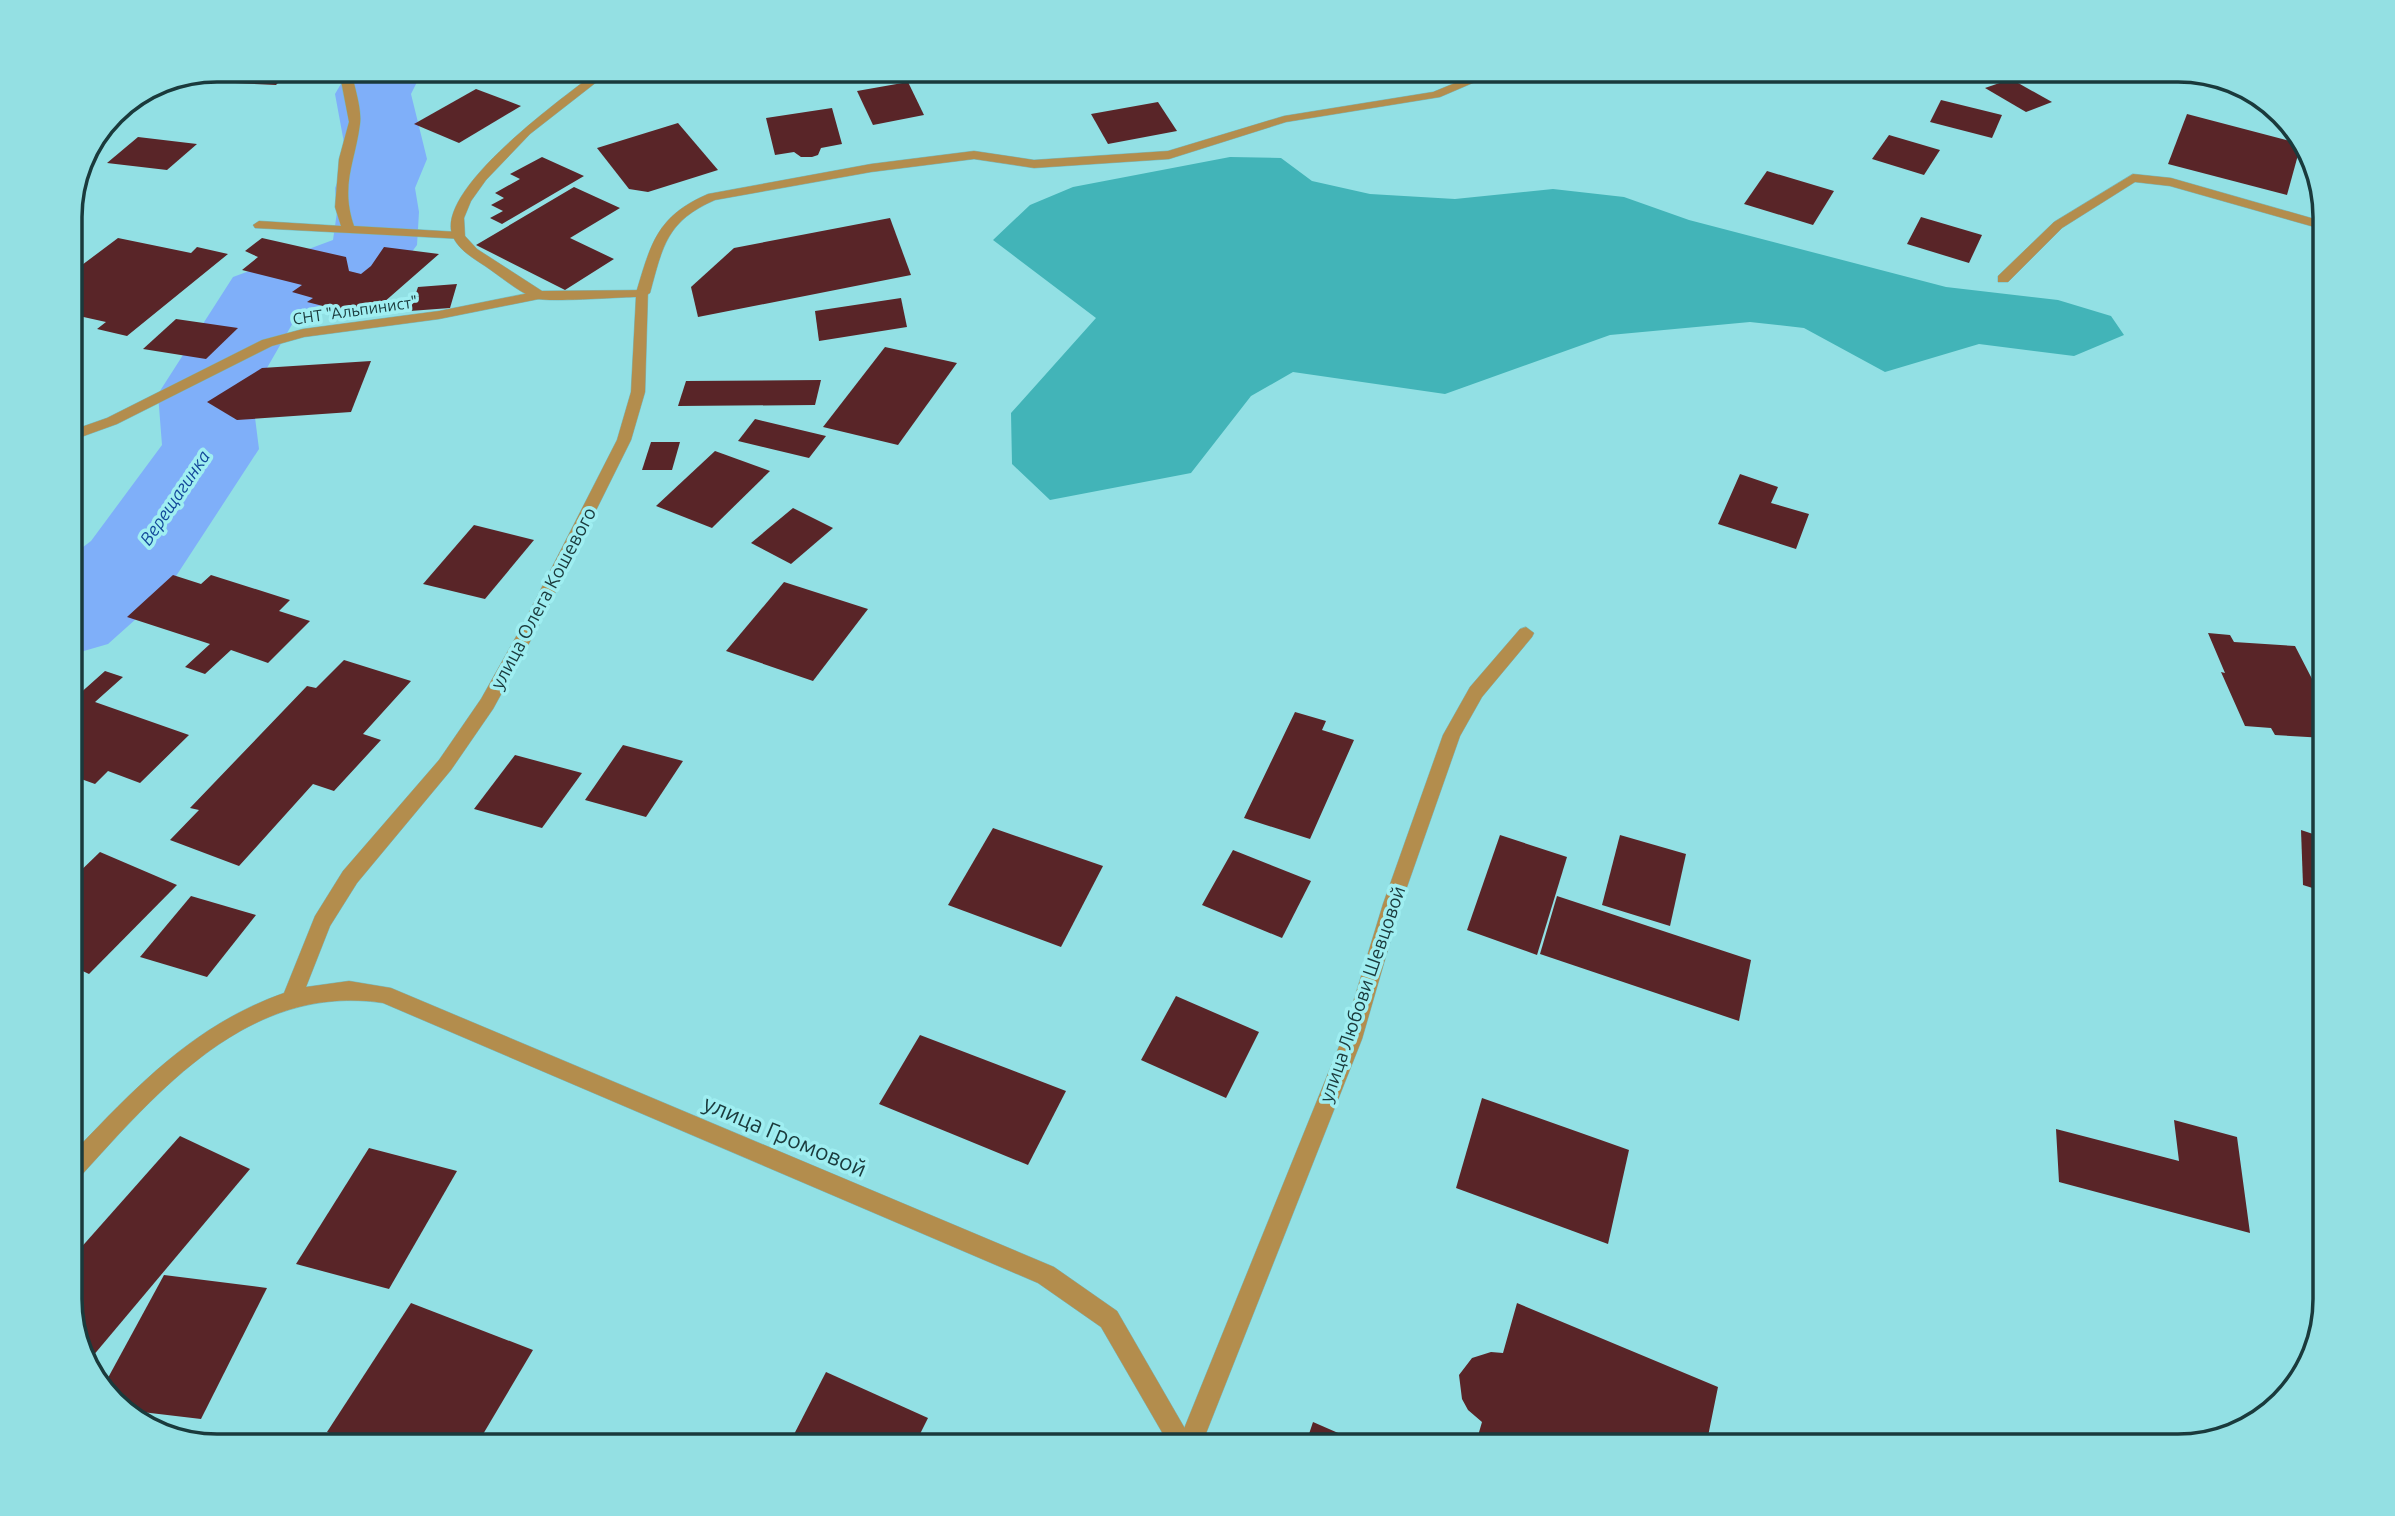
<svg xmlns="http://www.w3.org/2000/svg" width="2395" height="1516" viewBox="0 0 2395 1516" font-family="Ubuntu,sans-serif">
  <rect width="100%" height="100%" fill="#92e0e4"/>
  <path fill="#42b4b8" d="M1230,157L1281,158L1312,181L1370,194L1455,199L1553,189L1624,197L1689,220L1946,287L2058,300L2111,316L2124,335L2074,356L1979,344L1885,372L1804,328L1750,322L1610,335L1445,394L1293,372L1251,396L1191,473L1050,500L1012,464L1011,413L1096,318L993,240L1030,205L1073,187Z"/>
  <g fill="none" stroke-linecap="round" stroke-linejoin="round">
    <path fill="#7faff9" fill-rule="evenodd" d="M349,70H423L411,94L427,159L415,188L419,212L417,245L393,277L298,314L252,394L259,449L165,593L108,644L70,655V557L91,541L162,445L158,394L233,277L333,240L337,212L335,188L347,159L335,94Z"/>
  </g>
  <g fill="#592528">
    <path d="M225,70H290L276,85L214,82Z"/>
    <path d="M461,70H517L495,83Z"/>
    <path d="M2011,79L2052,102L2026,112L1985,88Z"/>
    <path d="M908,82L924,115L873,125L857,91Z"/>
    <path d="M476,89L521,106L459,143L414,124Z"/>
    <path d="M1941,100L2002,115L1992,138L1930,122Z"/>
    <path d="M1158,102L1177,131L1108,144L1091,114Z"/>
    <path d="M832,108L842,144L821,148L818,155L812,157H801L794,152L775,155L766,118Z"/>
    <path d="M2187,114L2301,144L2287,195L2168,164Z"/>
    <path d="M678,123L718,170L648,192L629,189L597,148Z"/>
    <path d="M1889,135L1940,150L1924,175L1872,159Z"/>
    <path d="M138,137L197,144L167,170L107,163Z"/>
    <path d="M542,157L584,176L502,224L490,218L503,211L491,205L504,198L495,193L520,179L510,174Z"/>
    <path d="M1767,171L1834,191L1813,225L1744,204Z"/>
    <path d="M574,187L620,208L570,238L614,259L565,290L476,245Z"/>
    <path d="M1921,217L1982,235L1969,263L1907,244Z"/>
    <path d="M890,218L911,275L698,317L691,287L734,248Z"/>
    <path d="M118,238L191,253L197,247L228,254L127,336L97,329L106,322L70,314V274Z"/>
    <path d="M262,238L346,257L349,271L361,274L371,266L384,247L439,254L367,317L307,302L313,298L292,292L302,285L242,270L258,257L245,251Z"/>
    <path d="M457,284L450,308L410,311L418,287Z"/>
    <path d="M901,298L907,327L819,341L815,311Z"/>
    <path d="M176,319L238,328L206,359L143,349Z"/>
    <path d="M885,347L957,363L898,445L823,427Z"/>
    <path d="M371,361L351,412L237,420L207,402L262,368Z"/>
    <path d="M821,380L815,405L678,406L686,381Z"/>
    <path d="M755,419L826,436L809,458L738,441Z"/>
    <path d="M651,442H680L672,470H642Z"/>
    <path d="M715,451L770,471L712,528L656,506Z"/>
    <path d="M1740,474L1778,487L1771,503L1809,514L1796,549L1718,524Z"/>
    <path d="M793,508L833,528L791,564L751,543Z"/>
    <path d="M474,525L534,540L485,599L423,584Z"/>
    <path d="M173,575L201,584L211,575L290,600L279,611L310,621L268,663L231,650L205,674L185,667L210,644L127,617Z"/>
    <path d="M784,582L868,609L813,681L726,651Z"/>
    <path d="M2208,633L2230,635L2234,642L2295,646L2325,704V738L2275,735L2271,728L2245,726L2221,672L2225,673Z"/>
    <path d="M344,660L411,681L363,734L381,740L334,791L313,784L239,866L170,840L199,810L190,808L307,686L316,688Z"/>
    <path d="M105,671L123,677L95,702L189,735L140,783L108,771L95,784L70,775V693L77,696Z"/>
    <path d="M1295,712L1326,721L1322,730L1354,740L1310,839L1244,818Z"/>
    <path d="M623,745L683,761L646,817L585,800Z"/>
    <path d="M515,755L582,773L542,828L474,809Z"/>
    <path d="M993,828L1103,866L1061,947L948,905Z"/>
    <path d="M2301,830L2325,838V892L2303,885Z"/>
    <path d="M1500,835L1567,857L1537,955L1467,930Z"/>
    <path d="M1620,835L1686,854L1670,926L1602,905Z"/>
    <path d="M1233,850L1311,881L1282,938L1202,905Z"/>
    <path d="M100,852L177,885L89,974L70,965V881Z"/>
    <path d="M191,896L256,915L207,977L140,957Z"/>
    <path d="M1557,896L1751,960L1739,1021L1540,954Z"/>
    <path d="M1176,996L1259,1032L1226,1098L1141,1060Z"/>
    <path d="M920,1035L1066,1091L1028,1165L879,1104Z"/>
    <path d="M1482,1098L1629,1150L1608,1244L1456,1188Z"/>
    <path d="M2174,1120L2237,1137L2250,1233L2059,1182L2056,1129L2179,1161Z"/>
    <path d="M180,1136L250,1169L87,1363L70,1308V1260Z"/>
    <path d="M369,1148L457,1171L389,1289L296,1264Z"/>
    <path d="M164,1275L267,1288L201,1419L125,1410L103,1387Z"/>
    <path d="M411,1303L533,1350L476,1446H360L327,1432Z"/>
    <path d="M1517,1303L1718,1387L1706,1446H1475L1482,1422L1468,1410L1462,1399L1459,1375L1472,1358L1491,1352L1503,1353Z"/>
    <path d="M826,1372L928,1418L914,1446H788Z"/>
    <path d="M1313,1422L1368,1446H1305Z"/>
  </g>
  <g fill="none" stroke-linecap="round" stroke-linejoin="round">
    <g stroke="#78bbbf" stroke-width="1">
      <g id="service">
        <path d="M339,70H351C354,86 362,108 360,124C355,163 340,185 354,226L459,232L463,233V239L255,228L253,225L259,221L341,226L335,207L339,159L349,122Z"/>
        <path d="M1487,70H1503L1440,97L1286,122L1169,159L1034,168L974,159L871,172L715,200C667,221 663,245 650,293L643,297L636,293C651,243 657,216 708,194L871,164L974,151L1034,160L1168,151L1284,116L1433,92Z"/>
        <path d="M2133,174L2171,178L2325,222V230L2170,186L2135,182L2062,228L2008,282H1998V276L2054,222Z"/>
        <path d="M539,291L544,292V298L439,319L304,337L272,346L117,424L70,441V431L107,418L262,340L303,329L439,311Z"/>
        <path d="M1526,627L1534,633L1532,637L1482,697L1460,736L1401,904L1362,1039L1201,1446H1177L1342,1039L1383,904L1443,735L1470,687L1520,629Z"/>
      </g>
    </g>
    <g stroke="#78bbbf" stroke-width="1">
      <path id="minor" d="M599,70H612L530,134L486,180L471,201L464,218L465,236L477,249L542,291L648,290L645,392L631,440L538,627L493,709L451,770L357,883L330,926L306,987L349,981L391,988L1054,1267L1117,1311L1195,1446H1170L1101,1327L1038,1283L383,1003C249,983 159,1090 78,1179L70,1182V1156C135,1088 193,1025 284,993L315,916L343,871L439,760L481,699L522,626L617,440L631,392L636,297C618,297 546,303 534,298C517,291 500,276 485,266C473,258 459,250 453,237C432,190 567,95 599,70Z"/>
    </g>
    <use href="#service" fill="#b38d4d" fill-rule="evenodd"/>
    <use href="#minor" fill="#b38d4d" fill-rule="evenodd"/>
  </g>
  <g text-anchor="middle" stroke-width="7" stroke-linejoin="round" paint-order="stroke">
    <g font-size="16" fill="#1a3a3c" stroke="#9feef1">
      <text transform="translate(355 310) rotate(-8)" y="6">СНТ "Альпинист"</text>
    </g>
    <g font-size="18" font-style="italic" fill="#13499a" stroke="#9feef1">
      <text transform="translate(175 498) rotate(-56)" y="6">Верещагинка</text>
    </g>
    <g font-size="19" fill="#1a3a3c" stroke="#9feef1">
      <text transform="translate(543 598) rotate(-62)" y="7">улица Олега Кошевого</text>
      <text transform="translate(1362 994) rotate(-71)" y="7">улица Любови Шевцовой</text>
    </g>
    <g font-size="23" fill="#1a3a3c" stroke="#9feef1">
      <text transform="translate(785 1136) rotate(23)" y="8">улица Громовой</text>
    </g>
  </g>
  <path d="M0 0H2395V1516H0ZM217 82H2178A135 135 0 0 1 2313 217V1299A135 135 0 0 1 2178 1434H217A135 135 0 0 1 82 1299V217A135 135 0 0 1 217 82Z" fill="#94e0e3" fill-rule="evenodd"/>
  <path fill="none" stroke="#1a3a3c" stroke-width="3.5" d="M217 82H2178A135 135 0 0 1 2313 217V1299A135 135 0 0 1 2178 1434H217A135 135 0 0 1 82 1299V217A135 135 0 0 1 217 82Z"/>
</svg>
